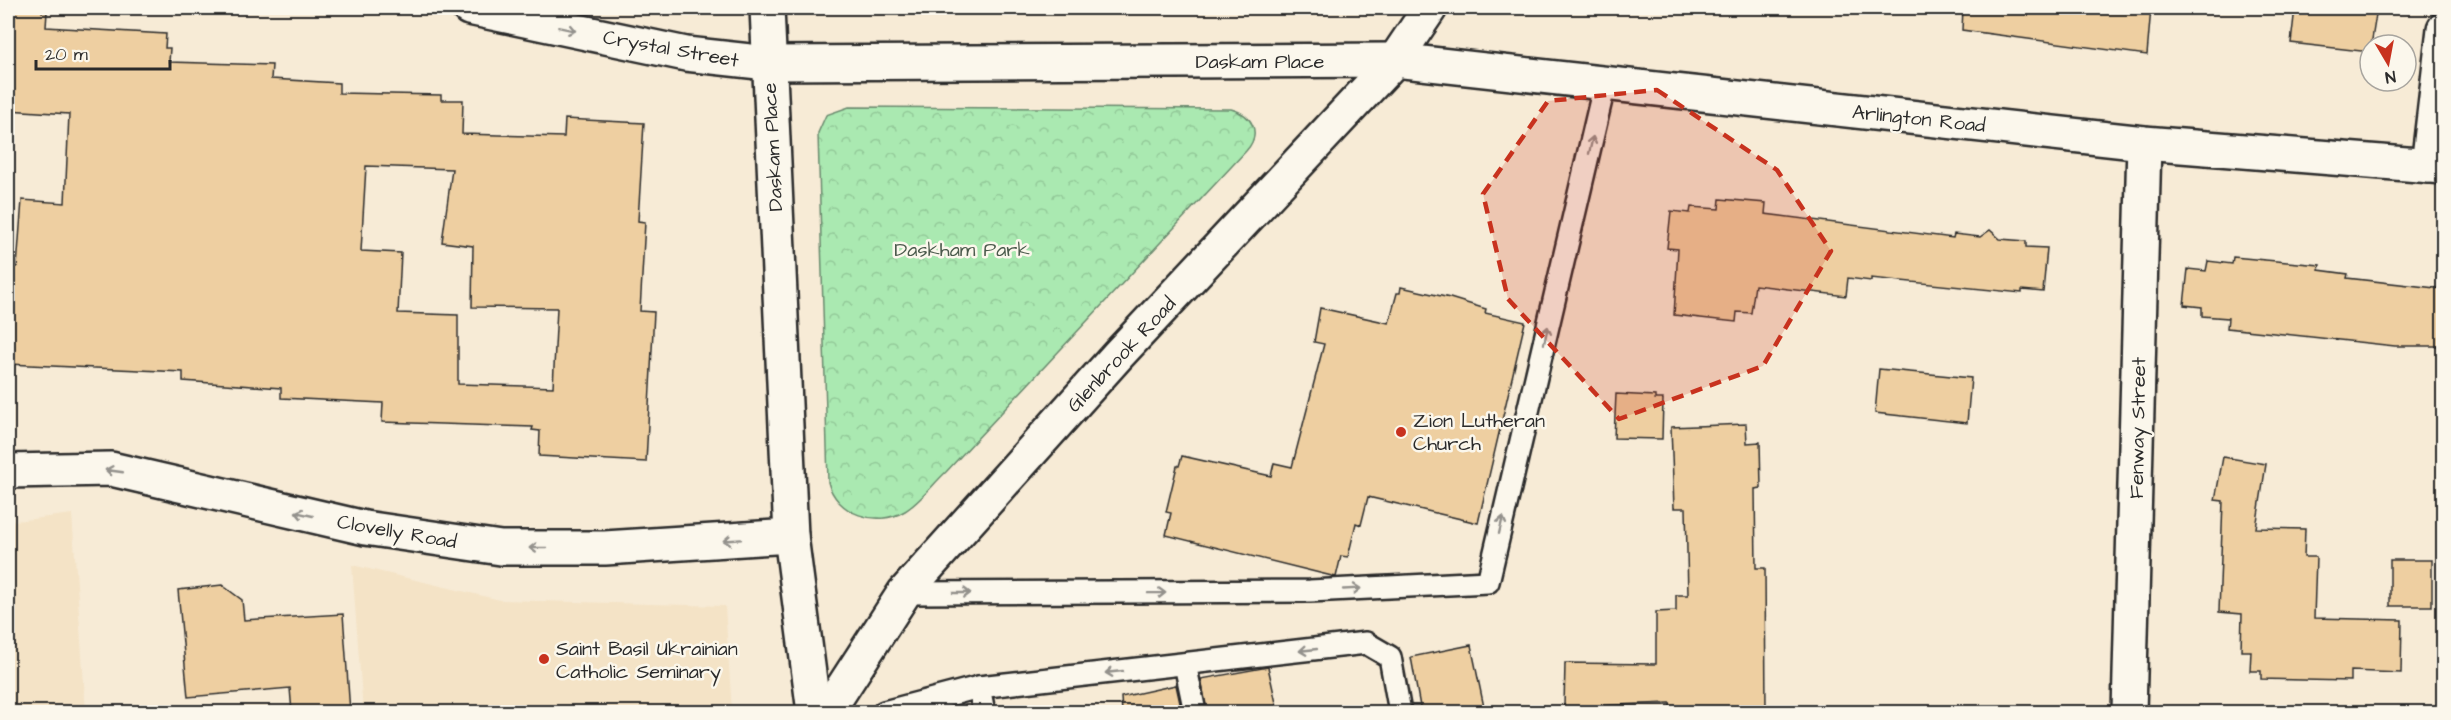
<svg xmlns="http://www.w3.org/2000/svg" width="2451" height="720" viewBox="0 0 2451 720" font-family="'Architects Daughter',sans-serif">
  <defs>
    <pattern id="park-crowns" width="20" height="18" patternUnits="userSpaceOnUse" patternTransform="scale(1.5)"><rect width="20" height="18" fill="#aae9b1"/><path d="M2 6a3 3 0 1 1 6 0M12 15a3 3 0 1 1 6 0" fill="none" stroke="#92c898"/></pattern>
  </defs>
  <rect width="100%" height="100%" fill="#f7ebd6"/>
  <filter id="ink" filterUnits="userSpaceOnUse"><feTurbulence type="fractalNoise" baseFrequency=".0167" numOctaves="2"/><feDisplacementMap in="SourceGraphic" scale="12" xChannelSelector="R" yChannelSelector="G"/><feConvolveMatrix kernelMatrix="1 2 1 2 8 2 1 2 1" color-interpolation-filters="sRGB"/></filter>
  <g filter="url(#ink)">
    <g fill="#f4e3c6">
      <path d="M72,514L86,712H8V522Z"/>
      <path d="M352,565L500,600L725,606L732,712H363Z"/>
    </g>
    <path fill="url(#park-crowns)" stroke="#6a8a6e" stroke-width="1.5" d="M849,107L1231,109C1253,115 1262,133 1246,151L946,472C933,484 920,502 905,511C877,528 836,514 828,482L818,133L826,115Z"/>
    <g fill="#eecfa1" stroke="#2b2b2b" stroke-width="1.5" fill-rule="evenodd">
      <path d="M8,8H43L42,12H47L46,27L166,34L165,48H170L169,62L272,65L271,79L339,83V93L441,95V100H463L462,134L564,137L565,119L644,123L638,221L645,222L640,311L654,312L646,462L539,456L540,431L532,430L533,427L382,422L383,403L281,398V388L183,381V372L8,364V266L17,267L22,200L65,203L69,114L8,110ZM366,166L452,169L442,242L473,246L472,307L557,308L553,387L458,384V315L398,313L401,253L361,251Z"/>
      <path d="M1963,8H2151L2147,55L1962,30Z"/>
      <path d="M2295,8H2377L2370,52L2291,43Z"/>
      <path d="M1720,199L1766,203L1765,214L1953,238L1954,234L1980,237L1990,230L2000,239L2026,241V247L2047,248L2043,292L2022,290V293L1871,278V281L1848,278L1846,296L1755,285L1751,313L1737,312L1736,322L1674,315L1678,249L1667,248L1671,211L1690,213L1691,207L1719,209Z"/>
      <path d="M2233,257L2320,265L2319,270L2348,274L2347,278L2444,289V346H2395L2227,328L2228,318L2202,316V307L2184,305L2188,269L2206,271L2208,261L2232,264Z"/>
      <path d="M1401,287L1450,298L1486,309L1485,313L1525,322L1478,523L1368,497L1361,525L1356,523L1348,557L1341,556L1336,577L1166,535L1171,513L1166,512L1177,466H1179L1182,456L1271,476L1274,463L1292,467L1324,344L1314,342L1320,308L1389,323L1397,293H1400Z"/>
      <path d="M1879,369L1971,378L1967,423L1875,413Z"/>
      <path d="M1616,394L1655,396V399H1663L1662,439L1614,438Z"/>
      <path d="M1746,424L1747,443L1760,442L1761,488L1755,489L1756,568H1765L1766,712H1670V703L1564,707L1565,663L1656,664V612L1676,611V595H1688L1686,508H1674L1671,427Z"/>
      <path d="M2223,457L2266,464L2256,528L2305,529L2304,557H2316L2314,618L2402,620L2401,673L2351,671V681L2261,679V671H2250L2251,651H2241L2242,614L2219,612L2223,501L2215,500Z"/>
      <rect x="2390" y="560" width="42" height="46"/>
      <path d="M222,585L242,600L244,620L343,614L350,712H292L290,688L188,697L178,590Z"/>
      <path d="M1471,645L1485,712H1421L1411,657Z"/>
      <path d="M1268,667L1278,712H1207L1201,679Z"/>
      <path d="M1176,685L1182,712H1122L1121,697Z"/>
    </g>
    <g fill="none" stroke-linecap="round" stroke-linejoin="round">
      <g stroke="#2b2b2b" stroke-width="26">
        <g id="service">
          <path d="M904,593L1310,591L1488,582L1605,83"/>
          <path d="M1185,664L1195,712"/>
          <path d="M979,687L984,712"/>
          <path d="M884,712L979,687L1366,643L1390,657L1400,712"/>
        </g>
      </g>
      <g stroke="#2b2b2b" stroke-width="38">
        <g id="minor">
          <path d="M2428,166L2444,29"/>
          <path d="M8,471L111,469L365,528L501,548H605L791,536"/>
          <path d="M2129,712L2144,143"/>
        </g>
      </g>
      <g stroke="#2b2b2b" stroke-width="38">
        <g id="tertiary">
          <path d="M469,8L686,54L768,63L1395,60L2144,143L2444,167"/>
          <path d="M767,8L791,536L814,712"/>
        </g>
      </g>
      <g stroke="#2b2b2b" stroke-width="38">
        <path id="secondary" d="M827,712L904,593L1118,355L1395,60L1430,8"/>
      </g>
      <use href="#service" stroke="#fbf7ec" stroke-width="21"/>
      <use href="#minor" stroke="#fbf7ec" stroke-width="33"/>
      <use href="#tertiary" stroke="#fbf7ec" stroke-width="33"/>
      <use href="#secondary" stroke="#fbf7ec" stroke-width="33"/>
    </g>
    <defs><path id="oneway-shaft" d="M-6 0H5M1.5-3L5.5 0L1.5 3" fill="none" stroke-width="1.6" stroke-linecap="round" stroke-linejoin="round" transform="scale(1.5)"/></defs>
    <g stroke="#93918c">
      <use href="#oneway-shaft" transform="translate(567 29) rotate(12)"/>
      <use href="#oneway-shaft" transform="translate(1591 145) rotate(-77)"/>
      <use href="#oneway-shaft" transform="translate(1546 335) rotate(-77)"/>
      <use href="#oneway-shaft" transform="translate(114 471) rotate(-172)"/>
      <use href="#oneway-shaft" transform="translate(304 514) rotate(-167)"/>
      <use href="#oneway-shaft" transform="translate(1501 525) rotate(-77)"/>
      <use href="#oneway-shaft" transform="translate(732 540) rotate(176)"/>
      <use href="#oneway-shaft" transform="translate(538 548) rotate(-180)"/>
      <use href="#oneway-shaft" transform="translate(1352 589) rotate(-3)"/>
      <use href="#oneway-shaft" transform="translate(962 593)"/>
      <use href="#oneway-shaft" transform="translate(1157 593) rotate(-1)"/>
      <use href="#oneway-shaft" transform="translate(1308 650) rotate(174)"/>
      <use href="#oneway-shaft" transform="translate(1114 672) rotate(174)"/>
    </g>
  </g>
  <path fill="#c8321e" fill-opacity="0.2" stroke="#c8321e" stroke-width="4.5" stroke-dasharray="12 8" stroke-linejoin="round" d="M1657,90L1777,170L1831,251L1763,366L1619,419L1508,299L1483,194L1548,101Z"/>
  <g fill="#c8321e" stroke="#fbf7ec" stroke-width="2">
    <circle cx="1401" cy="432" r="6"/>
    <circle cx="544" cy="659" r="6"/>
  </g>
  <g text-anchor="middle" stroke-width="5" stroke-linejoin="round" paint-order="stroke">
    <g font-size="20" fill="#2b2b2b" stroke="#fbf7ec">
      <text transform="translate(671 48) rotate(10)" y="7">Crystal Street</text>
      <text x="1260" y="68">Daskam Place</text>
      <text transform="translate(1919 118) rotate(6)" y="7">Arlington Road</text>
      <text transform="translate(772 147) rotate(-93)" y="7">Daskam Place</text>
      <text transform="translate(1121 354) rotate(-47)" y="7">Glenbrook Road</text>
      <text transform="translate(2137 428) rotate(-89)" y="7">Fenway Street</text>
      <text transform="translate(397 531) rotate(10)" y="7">Clovelly Road</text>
    </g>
    <g font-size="20" fill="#4b5a4c" stroke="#fbf7ec">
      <text x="962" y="256">Daskham Park</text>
    </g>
    <g font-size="20" fill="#2b2b2b" stroke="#fbf7ec" text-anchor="start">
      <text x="1413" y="427">Zion Lutheran<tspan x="1413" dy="23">Church</tspan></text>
      <text x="556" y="655">Saint Basil Ukrainian<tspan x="556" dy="23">Catholic Seminary</tspan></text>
    </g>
  </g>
  <rect width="2451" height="720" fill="none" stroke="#fbf7ec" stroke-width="30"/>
  <rect x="15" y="15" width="2421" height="690" fill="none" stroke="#2b2b2b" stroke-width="2" filter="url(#ink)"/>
  <g transform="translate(2388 63) rotate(170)"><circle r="28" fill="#fbf7ec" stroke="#a8a59f" stroke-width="1.5"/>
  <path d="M0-4.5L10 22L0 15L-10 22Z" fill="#c8321e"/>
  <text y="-9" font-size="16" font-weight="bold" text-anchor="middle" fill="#2b2b2b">N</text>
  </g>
  <path d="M36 60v9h134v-9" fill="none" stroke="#2b2b2b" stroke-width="3"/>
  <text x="45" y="60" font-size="18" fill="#2b2b2b" stroke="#fbf7ec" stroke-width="4.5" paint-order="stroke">20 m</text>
</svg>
